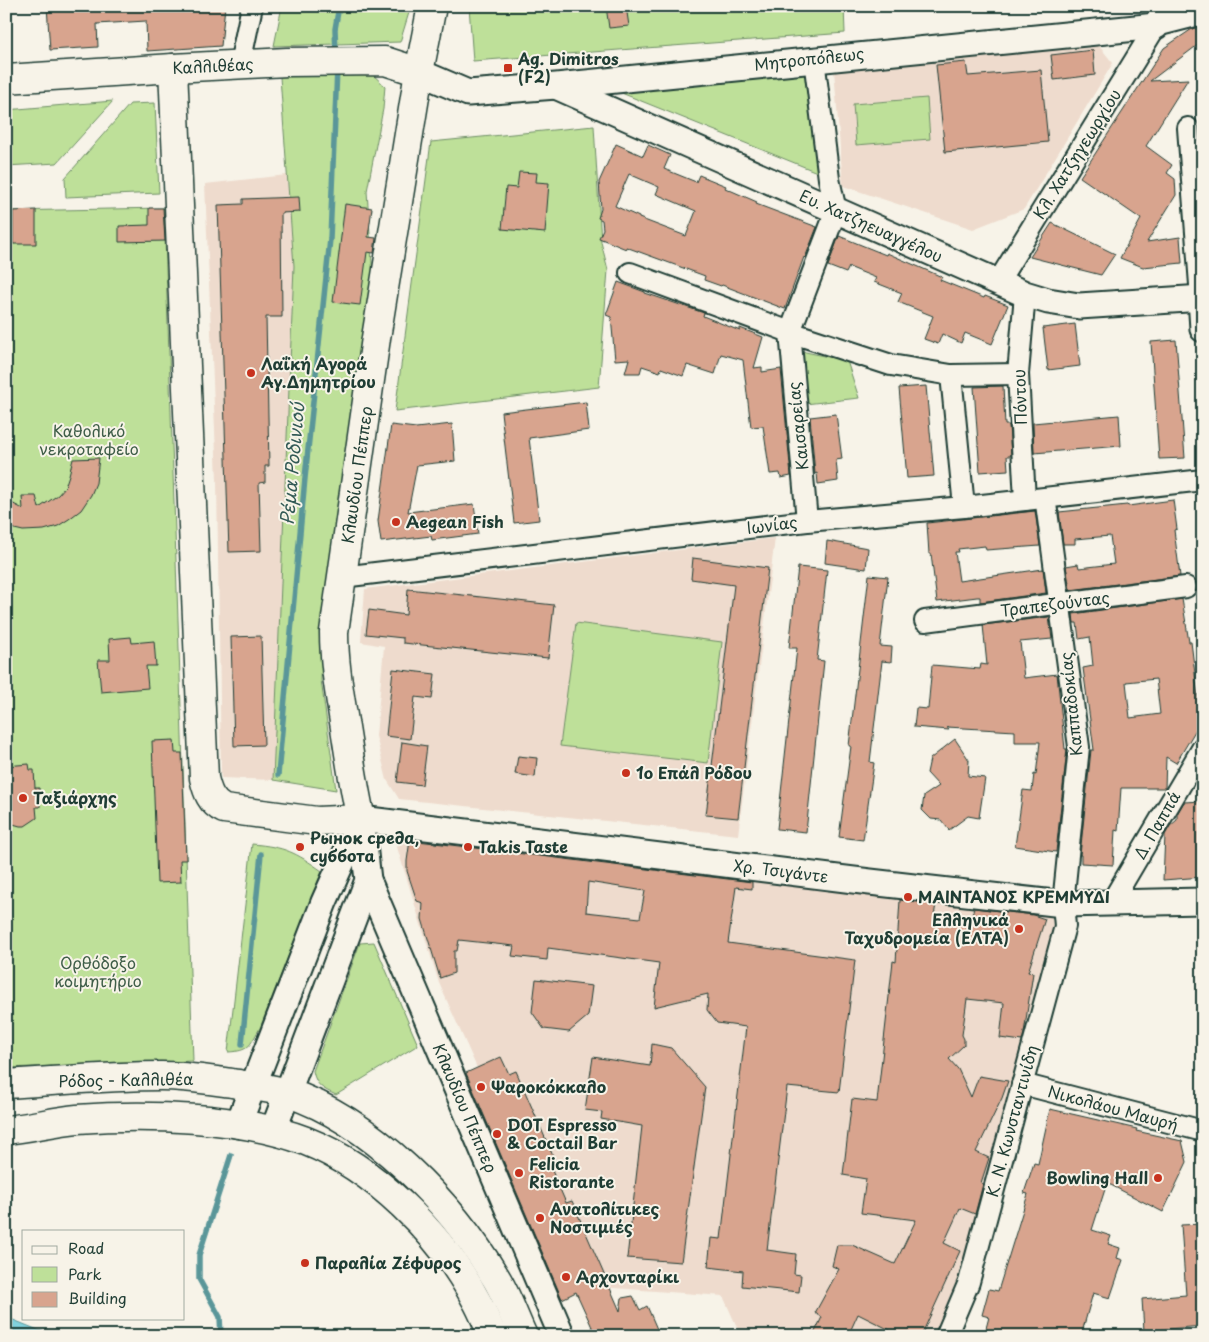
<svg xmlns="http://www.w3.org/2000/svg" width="1209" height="1342" viewBox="0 0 1209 1342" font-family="'Playpen Sans',sans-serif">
  <rect width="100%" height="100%" fill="#f7f3e8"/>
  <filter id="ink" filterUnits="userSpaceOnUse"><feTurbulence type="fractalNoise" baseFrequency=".02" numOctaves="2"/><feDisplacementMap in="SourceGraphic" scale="10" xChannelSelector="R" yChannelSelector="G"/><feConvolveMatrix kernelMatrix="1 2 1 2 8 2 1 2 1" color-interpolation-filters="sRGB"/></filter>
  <g filter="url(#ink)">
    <g fill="#eedbcd">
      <path d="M1099,46L1113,63L1024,209L973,229L843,186L834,70Z"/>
      <path d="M287,175L294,266L273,780L221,778L217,480L205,184Z"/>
      <path d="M775,538L738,835L399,799L387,780L376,736L384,646L361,642L365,589Z"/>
      <path d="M408,833L1065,909L969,1261L936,1336H741L723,1296L574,1285L439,983L397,847Z"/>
    </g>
    <g fill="#bee099" stroke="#6e8e66">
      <path d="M282,6H411L400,42L274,46Z"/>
      <path d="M469,6H844L845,33L473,61Z"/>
      <path d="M809,71L817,172L619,92L618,88Z"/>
      <path d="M371,73L385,86L383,109L367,191L373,277L323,626L321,680L336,790L273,780L294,266L280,77Z"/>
      <path d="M927,98L930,139L856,145L853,104Z"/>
      <path d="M113,101L57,163L6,166V110Z"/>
      <path d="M155,103L159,193L66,197L65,178L130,104Z"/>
      <path d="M594,126L601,242L608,270L599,387L395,411L431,142Z"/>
      <path d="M164,208L193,1061L6,1068V211Z"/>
      <path d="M801,351L847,361L859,398L805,404Z"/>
      <path d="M576,623L722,642L708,763L560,746Z"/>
      <path d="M252,844C285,847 295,852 322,871L260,1028C249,1046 250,1051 228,1052Z"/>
      <path d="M374,942L418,1045L336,1095C323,1089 316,1086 313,1071L360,943Z"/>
    </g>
    <path fill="#81d1dc" stroke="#5a9699" d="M6,1317L38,1330L62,1336H6Z"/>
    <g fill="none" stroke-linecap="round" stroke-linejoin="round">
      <g stroke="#5a9699" stroke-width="5.5">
        <path d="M336,54L335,29L339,6"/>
        <path d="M278,775L305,478L330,239L337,68"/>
        <path d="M242,1044L261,854"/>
        <path d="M221,1336L220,1317L199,1279V1255L231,1155"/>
      </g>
    </g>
    <g fill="#d8a48e" stroke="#1f3d34" fill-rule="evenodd">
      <path d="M47,6H225L221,46L147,51L146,21L97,24L98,47L50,50Z"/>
      <path d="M606,6H626L629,26L609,28Z"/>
      <path d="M1198,27L1199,44L1150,81L1188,79L1146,146L1172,165L1167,173L1175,179L1176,195L1147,242L1180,237L1182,263L1143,267L1120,258L1141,219L1080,177L1164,48L1192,29Z"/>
      <path d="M1093,50L1095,75L1054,80L1051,55Z"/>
      <path d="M966,62L968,76L1041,70L1048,142L945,152L936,65Z"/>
      <path d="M616,144L643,156L648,145L670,155L664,169L696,182L699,175L726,186L725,188L757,202L756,204L817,227L805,258L804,257L785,309L722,285L721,286L704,280L705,276L626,247V249L599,238L603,229L602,220L598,218L601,209L599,182ZM629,174L659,187L656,194L696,211L686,236L639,218V217L615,206Z"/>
      <path d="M519,172L537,173L536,182L549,183L545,233L502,229L506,187L517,188Z"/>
      <path d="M299,197L300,212L281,213L282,317H266L269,466H265V482L259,483L261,551L229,552L218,205L243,204V199Z"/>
      <path d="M345,204L372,208L368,237L376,238L374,253L367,252L360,305L333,302Z"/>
      <path d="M149,208H163L165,241L119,242V226L149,225Z"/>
      <path d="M36,210V244H13V211Z"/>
      <path d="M1052,223L1115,254L1101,275L1030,257Z"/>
      <path d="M839,236L886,255L887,253L942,277L940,280L984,298L985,296L1008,305L992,344L965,333L961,343L942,334L938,344L924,339L933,316L898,302L902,293L874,282L876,278L849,267L846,273L828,266Z"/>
      <path d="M618,282L645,292V293L704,313L703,316L740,331V328L763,337L754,368L762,367V372L781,369L791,476L781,478L780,473L770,474L763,426L751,427L743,360L721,354L715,374L687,365L683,376L661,368L660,372L642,366L640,373H625L629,359L615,360L611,317L606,315Z"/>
      <path d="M1075,324L1080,366L1048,370L1043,328Z"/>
      <path d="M1176,340L1185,458L1159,459L1151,342Z"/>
      <path d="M926,386L934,476L907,478L899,388Z"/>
      <path d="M1003,386L1005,425H1009L1011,456H1007L1008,470L980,472L974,387Z"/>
      <path d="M586,402L589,430L529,438L539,520L514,523L501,412Z"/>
      <path d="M836,414L842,459L836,460L838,481L818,484L817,473L815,474L810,417Z"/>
      <path d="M1119,415L1121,446L1034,453L1033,423Z"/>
      <path d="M452,424L455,461L417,465L408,512L474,504L478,534L432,540L431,536L381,542L378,521L391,425L416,428Z"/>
      <path d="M99,458L96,483L91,495L81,510L69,519L58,526L44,530L23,531L6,527V500L23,509L22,496H36L39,508L58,495L65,487L69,475L73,459Z"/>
      <path d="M1173,500L1177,529L1174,530L1180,576L1070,590L1066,566L1078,564L1079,568L1114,564L1110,536L1075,539V544H1063L1059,512L1127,505L1128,506Z"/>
      <path d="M1035,511L1040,546L986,550L985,546L958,549L959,552H955L959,581L1043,569L1046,593L980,602V597H977L937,602L931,554H929L927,523Z"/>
      <path d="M827,541L868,548L866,569L825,563Z"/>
      <path d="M693,558L768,568L738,818L706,815L734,585L691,579Z"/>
      <path d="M798,567L827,570L817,660L824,661L806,832L777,829L797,648H789Z"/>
      <path d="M869,575L888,577L880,646L892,647L891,662L882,661L870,762L874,763L863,840L839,837L851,746H849Z"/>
      <path d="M408,589L554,605L548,658L403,643V638L366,634L369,610L406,615Z"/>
      <path d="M1182,599L1189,642H1191L1201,721L1176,763L1166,757L1165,788H1121L1118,831L1115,830L1113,865L1081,863V855H1080L1091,750H1094L1083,668L1093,666L1090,637L1079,639L1077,623H1074L1073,614ZM1156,679L1160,714L1130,718L1126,682Z"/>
      <path d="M1049,617L1052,639L1020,642L1024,678L1057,674L1065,749H1067L1056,852L1015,846L1023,790L1032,791L1034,774L1036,775L1040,742H1015V731L947,727L949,730L914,727L916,708L928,709L932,665L980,669L981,664L987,665L983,625Z"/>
      <path d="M261,636L264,745L234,746L231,637Z"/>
      <path d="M131,637L132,643L154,641L156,666H146L148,688L101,692L98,660H110L109,639Z"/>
      <path d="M393,669L435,674L432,699L415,697L410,739L386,736Z"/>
      <path d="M955,739L969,760L968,776L985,778L979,818L968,816L949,830L941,820L931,819L922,810L924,796L939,786L927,773L930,759Z"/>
      <path d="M174,740L175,753H182L186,860H180L181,882L157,883L152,741Z"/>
      <path d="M402,742L427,746L422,785L397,782Z"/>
      <path d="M518,756L537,758L535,777L515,774Z"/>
      <path d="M29,764L30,770H34L35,788H39L40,807H36L37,818L25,826H20L13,824H6V766Z"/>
      <path d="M1203,801V877L1163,880L1165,835L1170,826L1177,820V814L1184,802Z"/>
      <path d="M410,840L752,882V889L736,887L728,943L855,960L839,1092L787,1087L767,1250L796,1254L794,1274L801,1275L799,1292L742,1286L743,1271L708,1267L711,1238L721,1239L746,1027L717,1023L707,1010L708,994L654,1007L659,963L548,948L547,960L512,956L514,946L459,940L457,951H454V973L440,978L422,919L423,903L417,901L407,871V861ZM588,882L645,891L640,918L586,912Z"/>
      <path d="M900,900L936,904L934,916L970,922L974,908L1033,915L1045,919L1028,972L1033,973L1024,1033L1022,1041L1000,1038L1004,1003L967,999L962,1035L964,1039V1045L949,1059L958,1069L971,1097L979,1076L1008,1081L1002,1098L976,1152L989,1158L981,1183L983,1184L975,1214L960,1208L944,1243L960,1251L921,1336H887L890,1330L858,1314L848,1336H813L822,1317L815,1313L839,1269L832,1266L837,1245H852L895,1264L916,1220L861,1213L866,1179L843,1175L852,1099L877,1102L893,961L896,962Z"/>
      <path d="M536,979L592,986L588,1016L569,1032L544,1029L532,1012Z"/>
      <path d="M652,1044L671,1048L705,1087L681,1262L627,1258L642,1126L601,1119L602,1112L585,1110L593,1057L650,1066Z"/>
      <path d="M501,1057L509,1074L516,1071L556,1163L550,1166L566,1203L572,1201L620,1311L622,1298L633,1296L640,1310L647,1306L660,1336H596L576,1292L562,1299L466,1073Z"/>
      <path d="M1050,1109L1137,1129L1136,1131L1182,1141L1187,1162L1163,1212L1107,1183L1092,1230L1111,1236L1108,1244L1120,1248L1117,1258L1123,1260L1110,1298L1093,1293L1081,1336H984L989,1317L982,1315L989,1289L998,1291L1028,1194L1024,1193L1034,1163L1038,1164Z"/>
      <path d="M1203,1224V1326L1144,1331L1142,1299L1186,1295L1181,1225Z"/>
    </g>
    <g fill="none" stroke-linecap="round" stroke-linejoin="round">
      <g stroke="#1f3d34" stroke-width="24">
        <g id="minor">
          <path d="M240,64L252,6"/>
          <path d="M1188,128L1201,298"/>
          <path d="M630,273L790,332L891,365L951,375L1018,374"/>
          <path d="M998,282L1156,26L1203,14"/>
          <path d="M951,375L964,507"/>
          <path d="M1025,500L1018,374L1025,294"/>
          <path d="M807,521L790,332L836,211L829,179L814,59"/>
          <path d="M342,577L807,521L964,507L1203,480"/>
          <path d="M925,621L1186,587"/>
          <path d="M1111,903L1203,747"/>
          <path d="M1022,1084L1203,1131"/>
          <path d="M946,1336L969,1282L1065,926L1063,904L1079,747L1046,504"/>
        </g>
      </g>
      <g stroke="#1f3d34" stroke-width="29">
        <g id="tertiary">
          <path d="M419,72L468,93L556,86L1156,26L1167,6"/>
          <path d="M558,87L1025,294L1048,301L1079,306L1203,298"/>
          <path d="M1201,298L1203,329"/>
          <path d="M361,819L870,882L1063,904L1203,901"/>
          <path d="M368,880L562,1336"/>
          <path d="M238,1125L324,902L361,819"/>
          <path d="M273,1131L368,880L361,819"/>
        </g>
      </g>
      <g stroke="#1f3d34" stroke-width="31">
        <g id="secondary">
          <path d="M173,68L204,778C207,791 211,803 224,809L317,821L361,819C354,789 350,759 345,728C340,696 334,665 334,632L376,338L419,72L432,6"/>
          <path d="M6,79L173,68L287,62L385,61L419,72"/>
          <path d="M6,1084C58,1081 110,1076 161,1076C185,1076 209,1080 232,1083C251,1086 270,1088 288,1093C371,1120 452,1204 496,1278C507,1296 514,1317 523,1336"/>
          <path d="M6,1130C30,1128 54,1121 77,1119C146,1114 241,1116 306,1141C374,1168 441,1234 475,1298C482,1310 487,1323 493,1336"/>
        </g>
      </g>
      <use href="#minor" stroke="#f7f3e8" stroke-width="20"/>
      <use href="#tertiary" stroke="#f7f3e8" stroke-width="25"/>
      <use href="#secondary" stroke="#f7f3e8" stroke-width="28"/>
    </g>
  </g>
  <g fill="#c8321e" stroke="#f7f3e8" stroke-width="2">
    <rect x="503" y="63" width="10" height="10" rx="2.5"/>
    <circle cx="251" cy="373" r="5"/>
    <circle cx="396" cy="522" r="5"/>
    <circle cx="626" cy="773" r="5"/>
    <circle cx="23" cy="798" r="5"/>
    <circle cx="300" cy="847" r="5"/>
    <circle cx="468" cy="847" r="5"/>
    <circle cx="908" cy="897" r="5"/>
    <circle cx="1019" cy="929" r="5"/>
    <circle cx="481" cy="1087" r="5"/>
    <circle cx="497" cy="1134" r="5"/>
    <circle cx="519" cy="1173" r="5"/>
    <circle cx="1158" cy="1178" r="5"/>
    <circle cx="540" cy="1218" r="5"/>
    <circle cx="305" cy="1263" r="5"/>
    <circle cx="566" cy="1277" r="5"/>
  </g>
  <g text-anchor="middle" stroke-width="4" stroke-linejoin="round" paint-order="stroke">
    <g font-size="16" font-weight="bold" fill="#1f3d34" stroke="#f7f3e8" text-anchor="start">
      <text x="518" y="65">Ag. Dimitros<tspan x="518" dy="18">(F2)</tspan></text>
      <text x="261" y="370">Λαΐκή Αγορά<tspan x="261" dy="18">Αγ.Δημητρίου</tspan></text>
      <text x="406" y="528">Aegean Fish</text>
      <text x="636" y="779">1ο Επάλ Ρόδου</text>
      <text x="33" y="804">Ταξιάρχης</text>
      <text x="310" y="844">Рынок среда,<tspan x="310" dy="18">суббота</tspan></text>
      <text x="478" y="853">Takis Taste</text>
      <text x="918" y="903">ΜΑΙΝΤΑΝΟΣ ΚΡΕΜΜΥΔΙ</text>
      <text x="1009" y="926" text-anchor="end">Ελληνικά<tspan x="1009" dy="18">Ταχυδρομεία (ΕΛΤΑ)</tspan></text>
      <text x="491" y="1093">Ψαροκόκκαλο</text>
      <text x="507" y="1131">DOT Espresso<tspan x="507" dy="18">&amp; Coctail Bar</tspan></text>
      <text x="529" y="1170">Felicia<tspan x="529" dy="18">Ristorante</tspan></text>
      <text x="1148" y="1184" text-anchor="end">Bowling Hall</text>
      <text x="550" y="1215">Ανατολίτικες<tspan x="550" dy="18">Νοστιμιές</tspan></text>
      <text x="315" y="1269">Παραλία Ζέφυρος</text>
      <text x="576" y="1283">Αρχονταρίκι</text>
    </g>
    <g font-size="16" fill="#1f3d34" stroke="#f7f3e8">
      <text transform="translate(809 59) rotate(-6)" y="6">Μητροπόλεως</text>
      <text transform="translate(213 66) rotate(-3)" y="6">Καλλιθέας</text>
      <text transform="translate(1077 154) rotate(-58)" y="6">Κλ. Χατζηγεωργίου</text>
      <text transform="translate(871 226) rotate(24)" y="6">Ευ. Χατζηευαγγέλου</text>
      <text transform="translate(1020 397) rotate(-92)" y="6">Πόντου</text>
      <text transform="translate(798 426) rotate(-96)" y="6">Καισαρείας</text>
      <text transform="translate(357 475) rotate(-82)" y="6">Κλαυδίου Πέππερ</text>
      <text transform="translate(772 525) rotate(-7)" y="6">Ιωνίας</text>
      <text transform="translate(1055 604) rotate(-7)" y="6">Τραπεζούντας</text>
      <text transform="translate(1071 704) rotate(-96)" y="6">Καππαδοκίας</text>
      <text transform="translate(1157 825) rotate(-60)" y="6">Δ. Παππά</text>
      <text transform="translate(781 871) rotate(7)" y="6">Χρ. Τσιγάντε</text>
      <text transform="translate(126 1080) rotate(-1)" y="6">Ρόδος - Καλλιθέα</text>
      <text transform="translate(465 1108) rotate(67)" y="6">Κλαυδίου Πέππερ</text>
      <text transform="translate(1113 1108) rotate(15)" y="6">Νικολάου Μαυρή</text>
      <text transform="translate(1012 1121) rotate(-75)" y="6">Κ. Ν. Κωνσταντινίδη</text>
    </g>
    <g font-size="16" fill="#3f5e48" stroke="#f7f3e8">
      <text x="89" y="437">Καθολικό<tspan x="89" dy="18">νεκροταφείο</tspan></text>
      <text x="98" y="969">Ορθόδοξο<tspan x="98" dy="18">κοιμητήριο</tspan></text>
    </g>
    <g font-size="18" font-style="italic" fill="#335b56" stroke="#f7f3e8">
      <text transform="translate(293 464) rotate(-85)" y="6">Ρέμα Ροδινιού</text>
    </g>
  </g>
  <rect width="1209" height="1342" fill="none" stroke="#f7f3e8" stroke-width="25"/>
  <rect x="12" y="12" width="1184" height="1317" fill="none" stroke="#1f3d34" stroke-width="2" filter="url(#ink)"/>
  <rect x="22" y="1230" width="162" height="90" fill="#f7f3e8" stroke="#a1aaa0"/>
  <rect x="32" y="1246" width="25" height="8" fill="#f7f3e8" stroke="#a1aaa0"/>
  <text x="68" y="1254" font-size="15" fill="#1f3d34">Road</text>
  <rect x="32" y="1267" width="25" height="15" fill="#bee099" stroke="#a1aaa0"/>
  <text x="68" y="1280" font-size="15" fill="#1f3d34">Park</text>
  <rect x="32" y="1292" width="25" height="15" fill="#d8a48e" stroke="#a1aaa0"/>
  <text x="68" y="1304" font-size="15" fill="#1f3d34">Building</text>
</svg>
